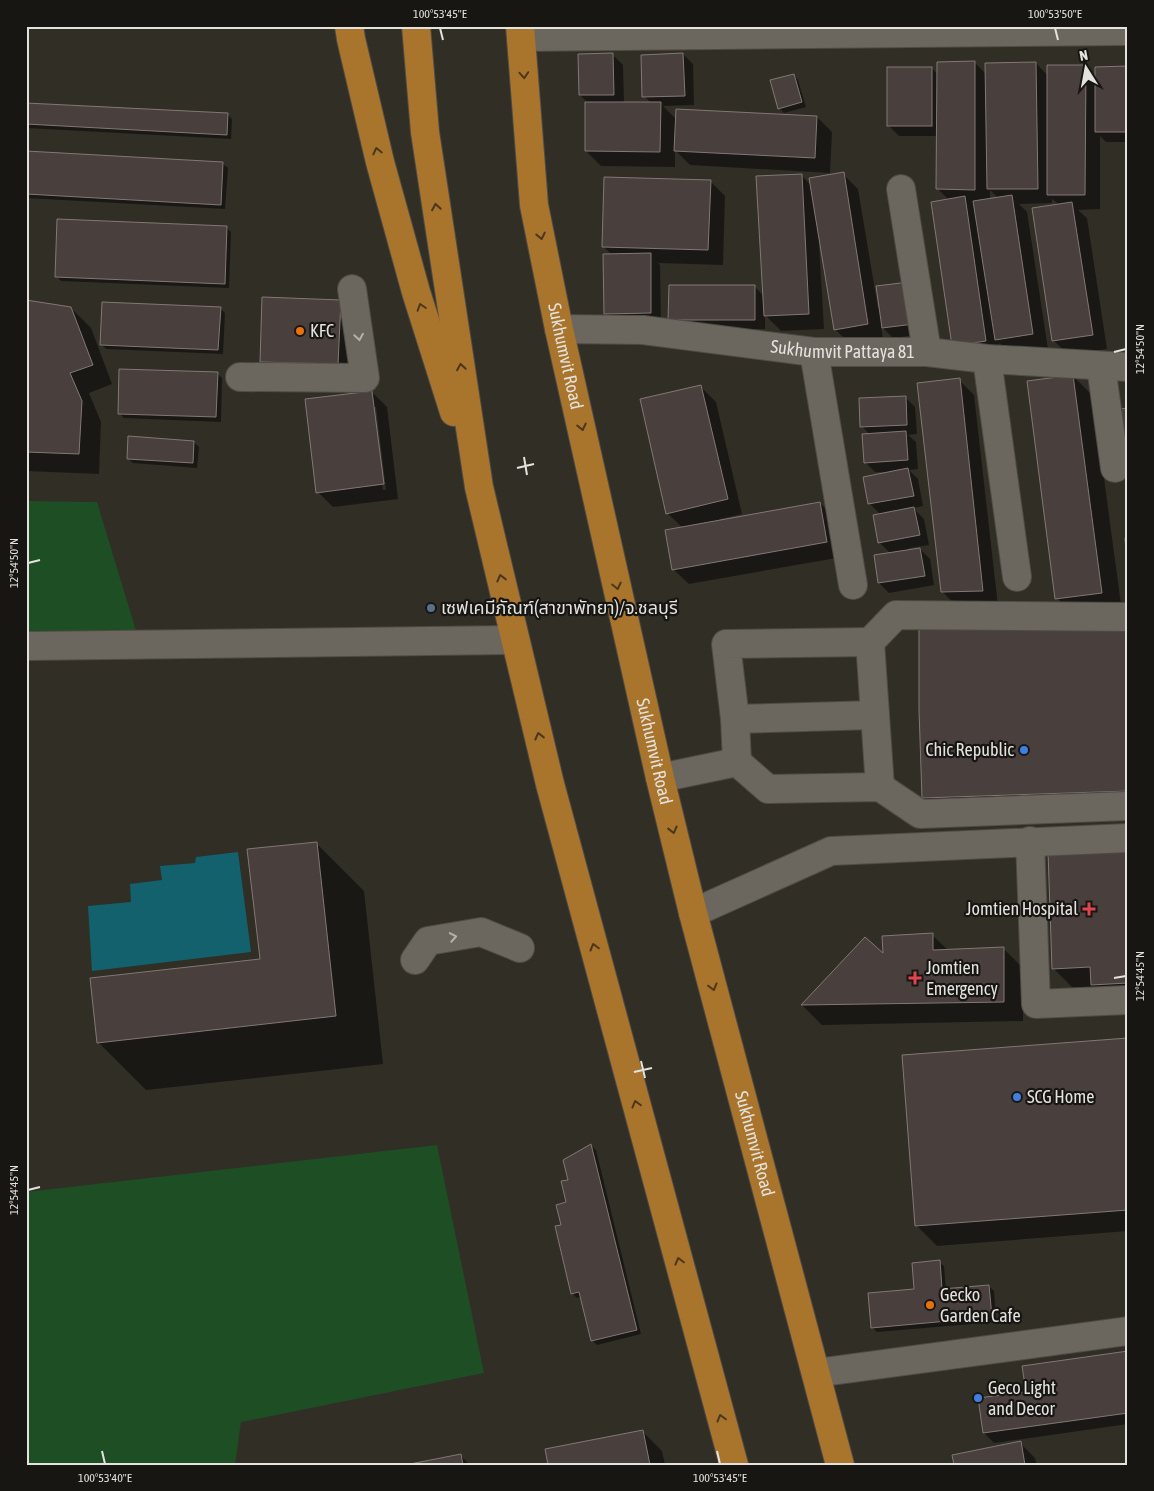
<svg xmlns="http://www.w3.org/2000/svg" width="1154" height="1491" viewBox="0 0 1154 1491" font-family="'Asap Condensed','Noto Sans Thai',sans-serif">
  <rect width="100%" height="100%" fill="#312e26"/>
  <g fill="#1d4e24">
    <path d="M26,501L97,502L137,634H26Z"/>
    <path d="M437,1145L484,1373L241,1422L235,1465H26V1192Z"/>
  </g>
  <path fill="#13616c" d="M238,852L251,952L92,971L88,906L131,902L130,884L162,880L160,866L195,863L196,857Z"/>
  <g fill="#0007" fill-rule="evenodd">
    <path d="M683,54L693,64L694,105L663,106L677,120L817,117L832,132L830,173L690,165L675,150V167L601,166L586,151V101L580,95L613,55L623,65L624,103H651L644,96Z"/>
    <path d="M975,63L987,75L1036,63L1048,76L1085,66L1096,77L1128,68V142H1106L1100,136V209L1078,210L1087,218L1107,349L1069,355L1053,340L1060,205L1052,199V203L1019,204L1027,212L1048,349L1011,355L999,343L1000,356L968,360L949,200L938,189V136H899L889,126L932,68L938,75ZM990,190L998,198L990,200Z"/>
    <path d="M794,75L798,80L806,107L784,113L779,108Z"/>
    <path d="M26,104L227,114L232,119L231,139L26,128Z"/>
    <path d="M26,153L223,164L228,168L225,209L26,198Z"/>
    <path d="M843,174L858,189L878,308H880L878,287L924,334L893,338L881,326L883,339L850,344L835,329L821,245H819L824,329L781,331L765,315V329H680L670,319L754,286L764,296L801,175L811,185Z"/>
    <path d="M710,181L725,196L723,265L658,263L660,265L661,323L616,324L606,313L612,255L603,246Z"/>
    <path d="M226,227L231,232L229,288L61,281L56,276Z"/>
    <path d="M26,301L71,308L91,328L112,384L89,393L101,422L99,474L26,471Z"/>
    <path d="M340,301L353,379L276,377L261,361Z"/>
    <path d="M220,308L225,313L223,354L106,349L101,344Z"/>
    <path d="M218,374L222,378L221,422L124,418L119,413Z"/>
    <path d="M1073,376L1093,396L1122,612L1077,618L1057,598Z"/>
    <path d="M959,380L974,395L998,606L957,607L942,591Z"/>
    <path d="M701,387L716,402L742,514L720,519L721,522L820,503L835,519L842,557L689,584L673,569L683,528L667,513Z"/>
    <path d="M372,392L387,407L398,499L333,507L318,492ZM373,407H376L386,490H383Z"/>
    <path d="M905,397L915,407L917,434L908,435L916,442L918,469L909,470L918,479L923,506L913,508L924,519L929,545L909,548L910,551L920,549L930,559L934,585L889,593L879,583L891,554L879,542L881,515L870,504L865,478L886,473V472H875L865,462L870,435L862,426Z"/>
    <path d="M194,442L199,447L197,468L133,463L128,459Z"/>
    <path d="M1128,628V811L943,818L923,798Z"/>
    <path d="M316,843L364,891L383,1064L146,1090L98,1042L261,960Z"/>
    <path d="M1128,849V1003L1112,1004L1095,987L1073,988L1053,968Z"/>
    <path d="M932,935L948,950L1003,948L1023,968V1021L822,1025L802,1005L865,939L885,956Z"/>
    <path d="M1128,1039V1231L937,1246L917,1226Z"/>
    <path d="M591,1146L596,1150L641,1334L597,1345L592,1340L582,1297L577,1298L572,1293L563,1226L568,1203L569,1181Z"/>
    <path d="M939,1262L944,1266L946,1290L989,1286L994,1291L996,1322L877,1332L872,1327L915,1290Z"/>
    <path d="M1128,1353V1424L994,1443L984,1433L1027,1393Z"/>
    <path d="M642,1431L662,1451L665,1465H549Z"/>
    <path d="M1020,1443L1035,1458L1037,1465H955Z"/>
    <path d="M461,1456L470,1465H412Z"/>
  </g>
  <g fill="#49403d" stroke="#827775">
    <path d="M613,53L614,95H579L578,54Z"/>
    <path d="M683,53L685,96L642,97L641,55Z"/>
    <path d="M975,61V190L936,189L937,62Z"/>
    <path d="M1036,62L1038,189H987L985,63Z"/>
    <path d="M1047,65H1086L1085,195H1047Z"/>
    <path d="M1128,66V132H1095V67Z"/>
    <rect x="887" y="67" width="45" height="59"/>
    <path d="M794,74L802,102L778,109L770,80Z"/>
    <path d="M585,102H661L660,152L585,151Z"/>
    <path d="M26,103L228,113L227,135L26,124Z"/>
    <path d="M676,109L817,116L815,158L674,151Z"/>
    <path d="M26,151L223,162L221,205L26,194Z"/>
    <path d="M844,172L868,324L834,330L809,178Z"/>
    <path d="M802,174L809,314L764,316L756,176Z"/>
    <path d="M604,177L711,180L708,250L602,247Z"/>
    <path d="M1012,195L1033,334L995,340L973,201Z"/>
    <path d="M965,196L986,341L952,346L931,202Z"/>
    <path d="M1072,202L1093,335L1052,341L1032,208Z"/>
    <path d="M57,219L227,226L225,284L55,277Z"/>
    <path d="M651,253V313L604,314L603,254Z"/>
    <path d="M909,282L914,324L882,328L876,286Z"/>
    <path d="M669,285H755V320H668Z"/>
    <path d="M262,297L341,300L338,364L260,362Z"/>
    <path d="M26,300L71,307L93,365L70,373L82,401L79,454L26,452Z"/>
    <path d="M102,302L221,307L218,350L100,345Z"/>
    <path d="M119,369L218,372L216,417L118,414Z"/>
    <path d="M1073,375L1102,593L1055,599L1027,381Z"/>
    <path d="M960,378L983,591L941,592L917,383Z"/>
    <path d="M701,385L728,499L666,514L640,399Z"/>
    <path d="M372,391L384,484L316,493L305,399Z"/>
    <path d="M906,396L907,425L860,427L859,398Z"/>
    <path d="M1128,408V454L1120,409Z"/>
    <path d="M906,431L908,460L864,463L862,434Z"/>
    <path d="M128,436L194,441L193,463L127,459Z"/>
    <path d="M908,468L914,496L868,504L863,477Z"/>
    <path d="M820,502L827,542L672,570L665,530Z"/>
    <path d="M914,507L920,535L878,543L873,515Z"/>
    <path d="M1128,537V579L1125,538Z"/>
    <path d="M920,548L925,576L878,583L874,555Z"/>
    <path d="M919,625L1128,627V791L922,798L919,710Z"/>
    <path d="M317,842L336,1016L97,1043L90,978L260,959L247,849Z"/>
    <path d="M1128,848V983L1091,985L1090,967L1052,969L1048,851Z"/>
    <path d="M933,933V950L1004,947V1002L801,1005L865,937L883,953L882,936Z"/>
    <path d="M1128,1038V1210L915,1226L902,1055Z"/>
    <path d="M591,1144L637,1330L591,1341L579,1292L571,1294L555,1226L561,1225L556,1205L566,1202L561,1181L568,1180L563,1160Z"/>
    <path d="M940,1260L942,1289L989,1285L992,1317L871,1328L868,1293L914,1289L912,1263Z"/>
    <path d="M1128,1351V1413L983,1433L978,1398L1026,1392L1022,1366Z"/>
    <path d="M643,1430L650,1465H548L545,1449Z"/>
    <path d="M1021,1441L1025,1465H954L952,1455Z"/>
    <path d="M461,1454L463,1465H405Z"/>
  </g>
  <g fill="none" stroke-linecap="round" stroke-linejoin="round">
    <g stroke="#4e4b45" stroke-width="30">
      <g id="minor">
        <path d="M521,37L1128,31"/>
        <path d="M901,189L927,352"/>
        <path id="s1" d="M559,329L643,330L814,352H927L987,359L1128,367"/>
        <path d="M814,352L853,585"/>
        <path d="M987,359L1017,577"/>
        <path d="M1101,366L1115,468"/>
        <path d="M240,377L365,378L352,289"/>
        <path d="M870,642L896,615L1128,617"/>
        <path d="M26,646L515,640"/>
        <path d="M735,719L875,715"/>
        <path d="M737,762L768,789L880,787L920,814L1128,806"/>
        <path d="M660,778L737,762L735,719L726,644L870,642L880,787"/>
        <path d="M1030,841L1036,1004L1128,1000"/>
        <path d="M693,913L831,851L1128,838"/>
        <path d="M415,960L428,941L481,932L520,948"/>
        <path d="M816,1373L1128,1331"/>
      </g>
    </g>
    <g stroke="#4e4b45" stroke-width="30">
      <g id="highway">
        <path d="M349,26L351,39L380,162L416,292L454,412"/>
        <path d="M416,26L425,132L479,487L550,784L734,1465"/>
        <path id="s2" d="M520,26L534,205L559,329L660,778L693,913L840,1465"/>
      </g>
    </g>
    <use href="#minor" stroke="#6b675f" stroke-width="28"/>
    <use href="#highway" stroke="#a9742c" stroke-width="28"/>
  </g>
  <defs><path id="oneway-chevron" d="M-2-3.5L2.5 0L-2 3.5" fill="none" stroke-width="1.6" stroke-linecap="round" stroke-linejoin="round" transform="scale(1.25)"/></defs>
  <g stroke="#4b371c">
    <use href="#oneway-chevron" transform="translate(524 75) rotate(86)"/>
    <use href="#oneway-chevron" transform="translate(377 151) rotate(-103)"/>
    <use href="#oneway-chevron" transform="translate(436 207) rotate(-99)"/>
    <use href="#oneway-chevron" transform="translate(541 236) rotate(78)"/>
    <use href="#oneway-chevron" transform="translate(421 307) rotate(-108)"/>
    <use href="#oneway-chevron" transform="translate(461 367) rotate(-99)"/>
    <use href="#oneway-chevron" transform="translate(582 427) rotate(77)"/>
    <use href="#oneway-chevron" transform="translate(501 578) rotate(-104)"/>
    <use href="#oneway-chevron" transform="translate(617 586) rotate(77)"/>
    <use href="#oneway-chevron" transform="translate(539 736) rotate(-104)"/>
    <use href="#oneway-chevron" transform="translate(673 830) rotate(76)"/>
    <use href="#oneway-chevron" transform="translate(594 947) rotate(-105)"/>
    <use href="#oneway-chevron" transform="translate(713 987) rotate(75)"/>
    <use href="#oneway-chevron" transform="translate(636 1104) rotate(-105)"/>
    <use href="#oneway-chevron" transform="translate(679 1261) rotate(-105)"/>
    <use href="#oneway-chevron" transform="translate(721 1418) rotate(-105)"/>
  </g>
  <g stroke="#b3b1ab">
    <use href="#oneway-chevron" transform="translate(359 337) rotate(81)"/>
    <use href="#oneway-chevron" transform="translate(453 937) rotate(-10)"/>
  </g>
  <path fill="none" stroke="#e3e2dd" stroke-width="2" d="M440,28L443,40M1055,28L1058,40M1114,352L1126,349M524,457L527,475M517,468L534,464M28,563L40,560M1114,978L1126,976M641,1061L645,1078M634,1072L652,1068M28,1190L40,1187M102,1451L105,1464M717,1451L720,1464"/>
  <g fill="#e8710a" stroke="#181613" stroke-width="2">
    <circle cx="300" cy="331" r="5"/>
    <circle cx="930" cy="1305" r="5"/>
  </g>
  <circle fill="#5c6f8a" stroke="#181613" stroke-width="2" cx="431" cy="608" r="5"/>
  <g fill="#3f7fe0" stroke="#181613" stroke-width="2">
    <circle cx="1024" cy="750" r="5"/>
    <circle cx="1017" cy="1097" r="5"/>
    <circle cx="978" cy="1398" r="5"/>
  </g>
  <g fill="#e0444e" stroke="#181613" stroke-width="2">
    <path d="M1086.5 901.5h5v5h5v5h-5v5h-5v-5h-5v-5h5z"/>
    <path d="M912.5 970.5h5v5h5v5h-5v5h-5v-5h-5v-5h5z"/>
  </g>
  <g text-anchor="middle" stroke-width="4.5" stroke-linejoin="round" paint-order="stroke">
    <g font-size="18" fill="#e3e2dd" stroke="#181613" text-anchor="start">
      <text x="310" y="337">KFC</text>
      <text x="441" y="614">เซฟเคมีภัณฑ์(สาขาพัทยา)/จ.ชลบุรี</text>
      <text x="1014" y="756" text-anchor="end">Chic Republic</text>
      <text x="1078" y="915" text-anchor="end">Jomtien Hospital</text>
      <text x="926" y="974">Jomtien<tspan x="926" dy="21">Emergency</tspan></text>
      <text x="1027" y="1103">SCG Home</text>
      <text x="940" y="1301">Gecko<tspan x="940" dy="21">Garden Cafe</tspan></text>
      <text x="988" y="1394">Geco Light<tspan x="988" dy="21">and Decor</tspan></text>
    </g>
    <g font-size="18" fill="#e3e2dd" stroke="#181613">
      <text dy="6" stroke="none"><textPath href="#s1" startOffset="285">Sukhumvit Pattaya 81</textPath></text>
      <text dy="6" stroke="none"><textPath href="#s2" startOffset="334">Sukhumvit Road</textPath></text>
      <text dy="6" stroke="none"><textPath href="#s2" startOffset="739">Sukhumvit Road</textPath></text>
      <text dy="6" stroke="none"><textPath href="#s2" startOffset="1144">Sukhumvit Road</textPath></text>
    </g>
  </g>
  <rect width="1154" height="1491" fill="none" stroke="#181613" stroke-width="55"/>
  <g transform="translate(1086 68) rotate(349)" stroke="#181613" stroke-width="4" paint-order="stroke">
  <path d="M0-4L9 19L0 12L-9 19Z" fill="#e3e2dd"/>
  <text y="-8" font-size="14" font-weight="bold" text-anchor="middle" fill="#e3e2dd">N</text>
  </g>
  <rect x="28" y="28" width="1098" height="1436" fill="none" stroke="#e3e2dd" stroke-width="2"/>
  <g font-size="12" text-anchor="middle" fill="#e3e2dd">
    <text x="440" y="18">100°53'45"E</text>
    <text x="1055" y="18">100°53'50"E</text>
    <text transform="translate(1140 349) rotate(-90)" y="4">12°54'50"N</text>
    <text transform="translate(14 563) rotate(-90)" y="4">12°54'50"N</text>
    <text transform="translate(1140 976) rotate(-90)" y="4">12°54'45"N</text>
    <text transform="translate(14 1190) rotate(-90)" y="4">12°54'45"N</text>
    <text x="105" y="1482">100°53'40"E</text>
    <text x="720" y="1482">100°53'45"E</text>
  </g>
</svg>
